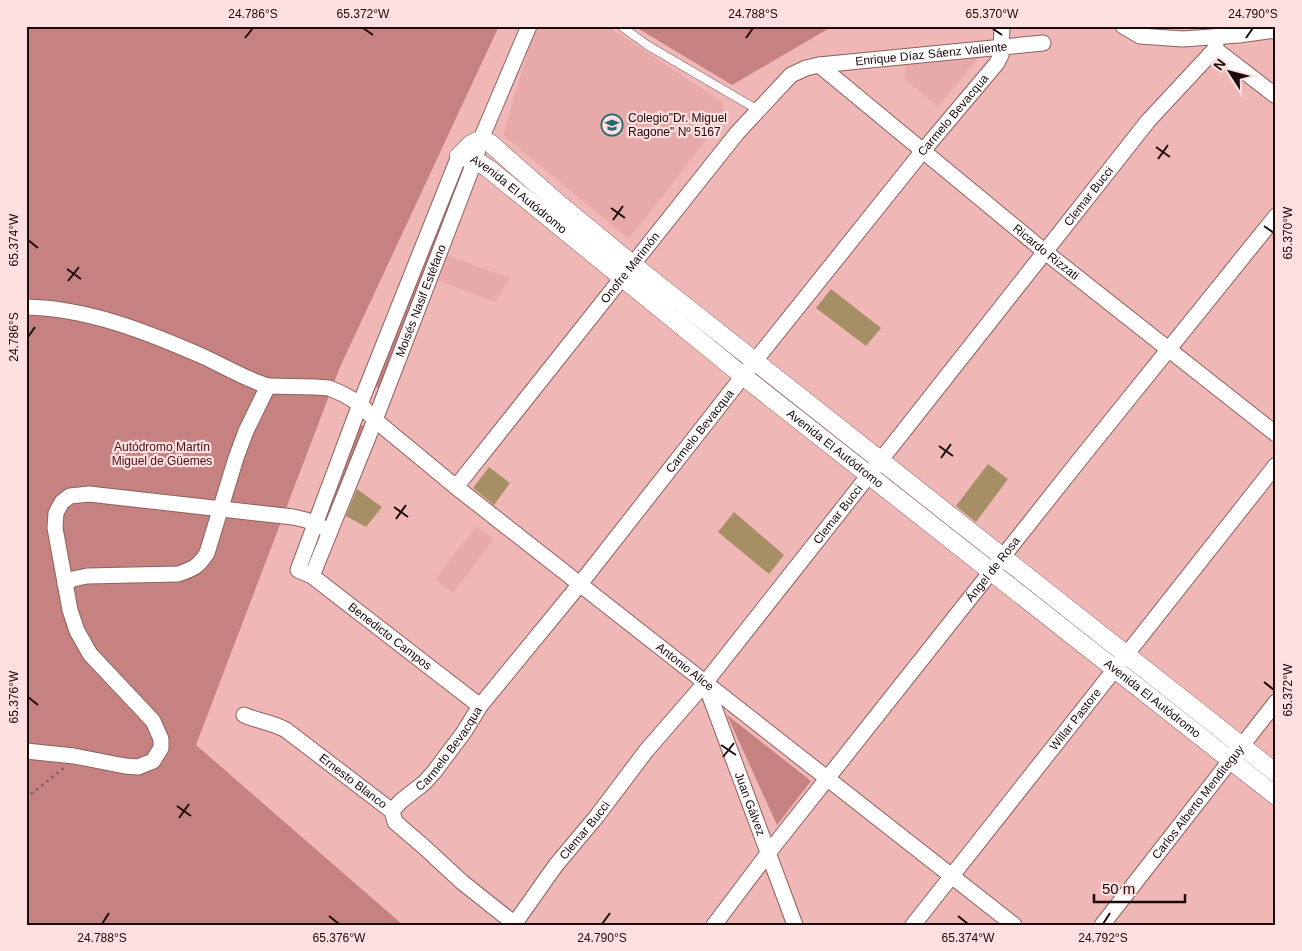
<svg xmlns="http://www.w3.org/2000/svg" width="1302" height="951" viewBox="0 0 1302 951" font-family="Arial,sans-serif">
  <rect width="100%" height="100%" fill="#efb7b6"/>
  <g fill="#e8aaa8">
    <path d="M535,26H607L721,101L726,115L629,239L503,135Z"/>
    <path d="M981,54L938,107L905,79V60Z"/>
    <path d="M446,255L510,278L495,302L437,280Z"/>
    <path d="M476,527L494,539L453,593L435,579Z"/>
  </g>
  <g fill="#c68281">
    <path d="M26,26H499L340,367L196,745L403,925H26Z"/>
    <path d="M634,26H833L732,85Z"/>
    <path d="M464,164L471,167L381,389L374,386Z"/>
    <path d="M765,379L862,456L859,459L762,383Z"/>
    <path d="M360,425L365,427L330,516L325,514Z"/>
    <path d="M888,475L985,553L983,557L884,479Z"/>
    <path d="M1011,572L1109,651L1105,655L1008,576Z"/>
    <path d="M727,715L811,781L777,825Z"/>
  </g>
  <g fill="#a78f65">
    <path d="M831,289L881,328L866,346L816,308Z"/>
    <path d="M988,464L1008,479L976,522L956,506Z"/>
    <path d="M489,467L510,483L494,505L473,488Z"/>
    <path d="M357,489L382,507L366,527L346,516Z"/>
    <path d="M734,512L784,555L769,574L718,532Z"/>
  </g>
  <g fill="none" stroke-linecap="round" stroke-linejoin="round">
    <g stroke="#8f5f5e" stroke-width="9">
      <path id="service" d="M621,26L647,45L758,110"/>
    </g>
    <g stroke="#8f5f5e" stroke-width="17">
      <g id="minor">
        <path d="M1123,26L1140,36L1183,39L1239,35L1276,30"/>
        <path d="M1215,49L1276,96"/>
        <path id="s1" d="M819,65L1044,251L1276,434"/>
        <path id="s2" d="M459,156L360,404L298,570L312,576L480,706"/>
        <path d="M26,307C87,308 147,332 202,356C224,366 245,379 268,386"/>
        <path id="s3" d="M456,487L737,133L791,75L806,68L819,65L1043,43"/>
        <path id="s4" d="M312,576L375,420L475,160L481,139L529,26"/>
        <path id="s5" d="M65,584L73,579L87,576L178,574C193,569 198,567 207,553L236,458L246,431L268,386L315,387L329,388L343,394L360,404L375,420L456,487L1014,925"/>
        <path id="s6" d="M705,683L795,925"/>
        <path id="s7" d="M244,715C257,721 272,722 286,730L392,811L395,822L423,846L462,882L516,925"/>
        <path d="M26,751L74,756L125,766L138,767L153,761L161,748V739L153,721L90,654L77,631L70,610L55,528L56,513L62,502L70,496L89,494L293,517L306,520L330,531"/>
        <path id="s8" d="M392,811L401,801L424,783L434,772L464,732L480,706L580,584L754,362L922,152L997,63L1001,55L1002,26"/>
        <path id="s9" d="M515,923L556,865L597,816L646,751L705,683L1148,121L1215,49L1217,37"/>
        <path id="s10" d="M714,925L769,852L1077,463L1276,216"/>
        <path id="s11" d="M913,925L1276,465"/>
        <path id="s12" d="M1102,925L1276,702"/>
      </g>
    </g>
    <g stroke="#8f5f5e" stroke-width="19">
      <g id="tertiary">
        <path d="M459,156L471,144L481,139L490,143L558,203L632,264L1276,773"/>
        <path id="s13" d="M459,156L475,160L489,169L743,376L1276,796"/>
      </g>
    </g>
    <path stroke="#845f5f" stroke-width="2.5" stroke-dasharray="2.5 4" stroke-linecap="butt" d="M26,798L64,768"/>
    <use href="#service" stroke="#fff" stroke-width="8"/>
    <use href="#minor" stroke="#fff" stroke-width="15"/>
    <use href="#tertiary" stroke="#fff" stroke-width="18"/>
  </g>
  <path fill="none" stroke="#1c090a" stroke-width="2" d="M363,28L373,35M992,28L1002,35M245,38L253,28M746,38L753,28M1246,38L1253,28M1156,147L1170,157M1158,159L1168,145M611,208L625,218M613,220L623,206M1264,226L1274,233M28,240L38,248M67,269L81,279M68,281L79,267M28,337L35,327M939,446L953,456M941,458L951,444M394,507L408,517M396,519L406,505M1264,682L1274,690M28,697L38,705M721,745L736,755M723,757L734,743M177,806L191,816M179,818L189,804M329,916L339,924M958,916L968,924M102,924L109,913M602,924L610,913M1103,924L1110,913"/>
  <defs>
    <g id="university-ring" transform="scale(1.125)"><circle r="9.5" fill="#fde0df" stroke="#1f6b6f" stroke-width="1.5"/><path d="M0-5L7-2L0 1L-7-2ZM-4 1L0 2.5L4 1V4Q0 6-4 4Z" fill="#1f6b6f"/></g>
  </defs>
  <g fill-rule="evenodd">
    <use href="#university-ring" x="612" y="125"/>
  </g>
  <g text-anchor="middle" stroke-width="4.5" stroke-linejoin="round" paint-order="stroke">
    <g font-size="12" fill="#1c090a" stroke="#fde0df">
      <text dy="4" stroke="none"><textPath href="#s3" startOffset="674">Enrique Díaz Sáenz Valiente</textPath></text>
      <text dy="4" stroke="none"><textPath href="#s8" startOffset="895">Carmelo Bevacqua</textPath></text>
      <text dy="4" stroke="none"><textPath href="#s9" startOffset="926">Clemar Bucci</textPath></text>
      <text dy="4" stroke="none"><textPath href="#s13" startOffset="72">Avenida El Autódromo</textPath></text>
      <text dy="4" stroke="none"><textPath href="#s1" startOffset="294">Ricardo Rizzati</textPath></text>
      <text dy="4" stroke="none"><textPath href="#s3" startOffset="280">Onofre Marimón</textPath></text>
      <text dy="4" stroke="none"><textPath href="#s4" startOffset="296">Moisés Nasif Estéfano</textPath></text>
      <text dy="4" stroke="none"><textPath href="#s8" startOffset="490">Carmelo Bevacqua</textPath></text>
      <text dy="4" stroke="none"><textPath href="#s13" startOffset="478">Avenida El Autódromo</textPath></text>
      <text dy="4" stroke="none"><textPath href="#s9" startOffset="521">Clemar Bucci</textPath></text>
      <text dy="4" stroke="none"><textPath href="#s10" startOffset="452">Ángel de Rosa</textPath></text>
      <text dy="4" stroke="none"><textPath href="#s2" startOffset="558">Benedicto Campos</textPath></text>
      <text dy="4" stroke="none"><textPath href="#s5" startOffset="844">Antonio Alice</textPath></text>
      <text dy="4" stroke="none"><textPath href="#s13" startOffset="882">Avenida El Autódromo</textPath></text>
      <text dy="4" stroke="none"><textPath href="#s11" startOffset="262">Willar Pastore</textPath></text>
      <text dy="4" stroke="none"><textPath href="#s8" startOffset="85">Carmelo Bevacqua</textPath></text>
      <text dy="4" stroke="none"><textPath href="#s7" startOffset="129">Ernesto Blanco</textPath></text>
      <text dy="4" stroke="none"><textPath href="#s12" startOffset="156">Carlos Alberto Menditeguy</textPath></text>
      <text dy="4" stroke="none"><textPath href="#s6" startOffset="129">Juan Gálvez</textPath></text>
      <text dy="4" stroke="none"><textPath href="#s9" startOffset="116">Clemar Bucci</textPath></text>
    </g>
    <g font-size="12" fill="#1c090a" stroke="#fde0df" text-anchor="start">
      <text x="628" y="122">Colegio"Dr. Miguel<tspan x="628" dy="14">Ragone" Nº 5167</tspan></text>
    </g>
    <g font-size="12" fill="#4c1015" stroke="#fde0df">
      <text x="162" y="451">Autódromo Martín<tspan x="162" dy="14">Miguel de Güemes</tspan></text>
    </g>
  </g>
  <rect width="1302" height="951" fill="none" stroke="#fde0df" stroke-width="55"/>
  <g transform="translate(1230 72) rotate(306)" stroke="#fde0df" stroke-width="4" paint-order="stroke">
  <path d="M0-4L9 19L0 12L-9 19Z" fill="#1c090a"/>
  <text y="-8" font-size="14" font-weight="bold" text-anchor="middle" fill="#1c090a">N</text>
  </g>
  <path d="M1094 894v8h91v-8" fill="none" stroke="#1c090a" stroke-width="2.5"/>
  <text x="1102" y="894" font-size="15" fill="#1c090a" stroke="#fde0df" stroke-width="4" paint-order="stroke">50 m</text>
  <rect x="28" y="28" width="1246" height="896" fill="none" stroke="#1c090a" stroke-width="2"/>
  <g font-size="12" text-anchor="middle" fill="#1c090a">
    <text x="253" y="18">24.786°S</text>
    <text x="363" y="18">65.372°W</text>
    <text x="753" y="18">24.788°S</text>
    <text x="992" y="18">65.370°W</text>
    <text x="1253" y="18">24.790°S</text>
    <text transform="translate(1288 233) rotate(-90)" y="4">65.370°W</text>
    <text transform="translate(14 240) rotate(-90)" y="4">65.374°W</text>
    <text transform="translate(14 337) rotate(-90)" y="4">24.786°S</text>
    <text transform="translate(1288 690) rotate(-90)" y="4">65.372°W</text>
    <text transform="translate(14 697) rotate(-90)" y="4">65.376°W</text>
    <text x="102" y="942">24.788°S</text>
    <text x="339" y="942">65.376°W</text>
    <text x="602" y="942">24.790°S</text>
    <text x="968" y="942">65.374°W</text>
    <text x="1103" y="942">24.792°S</text>
  </g>
</svg>
